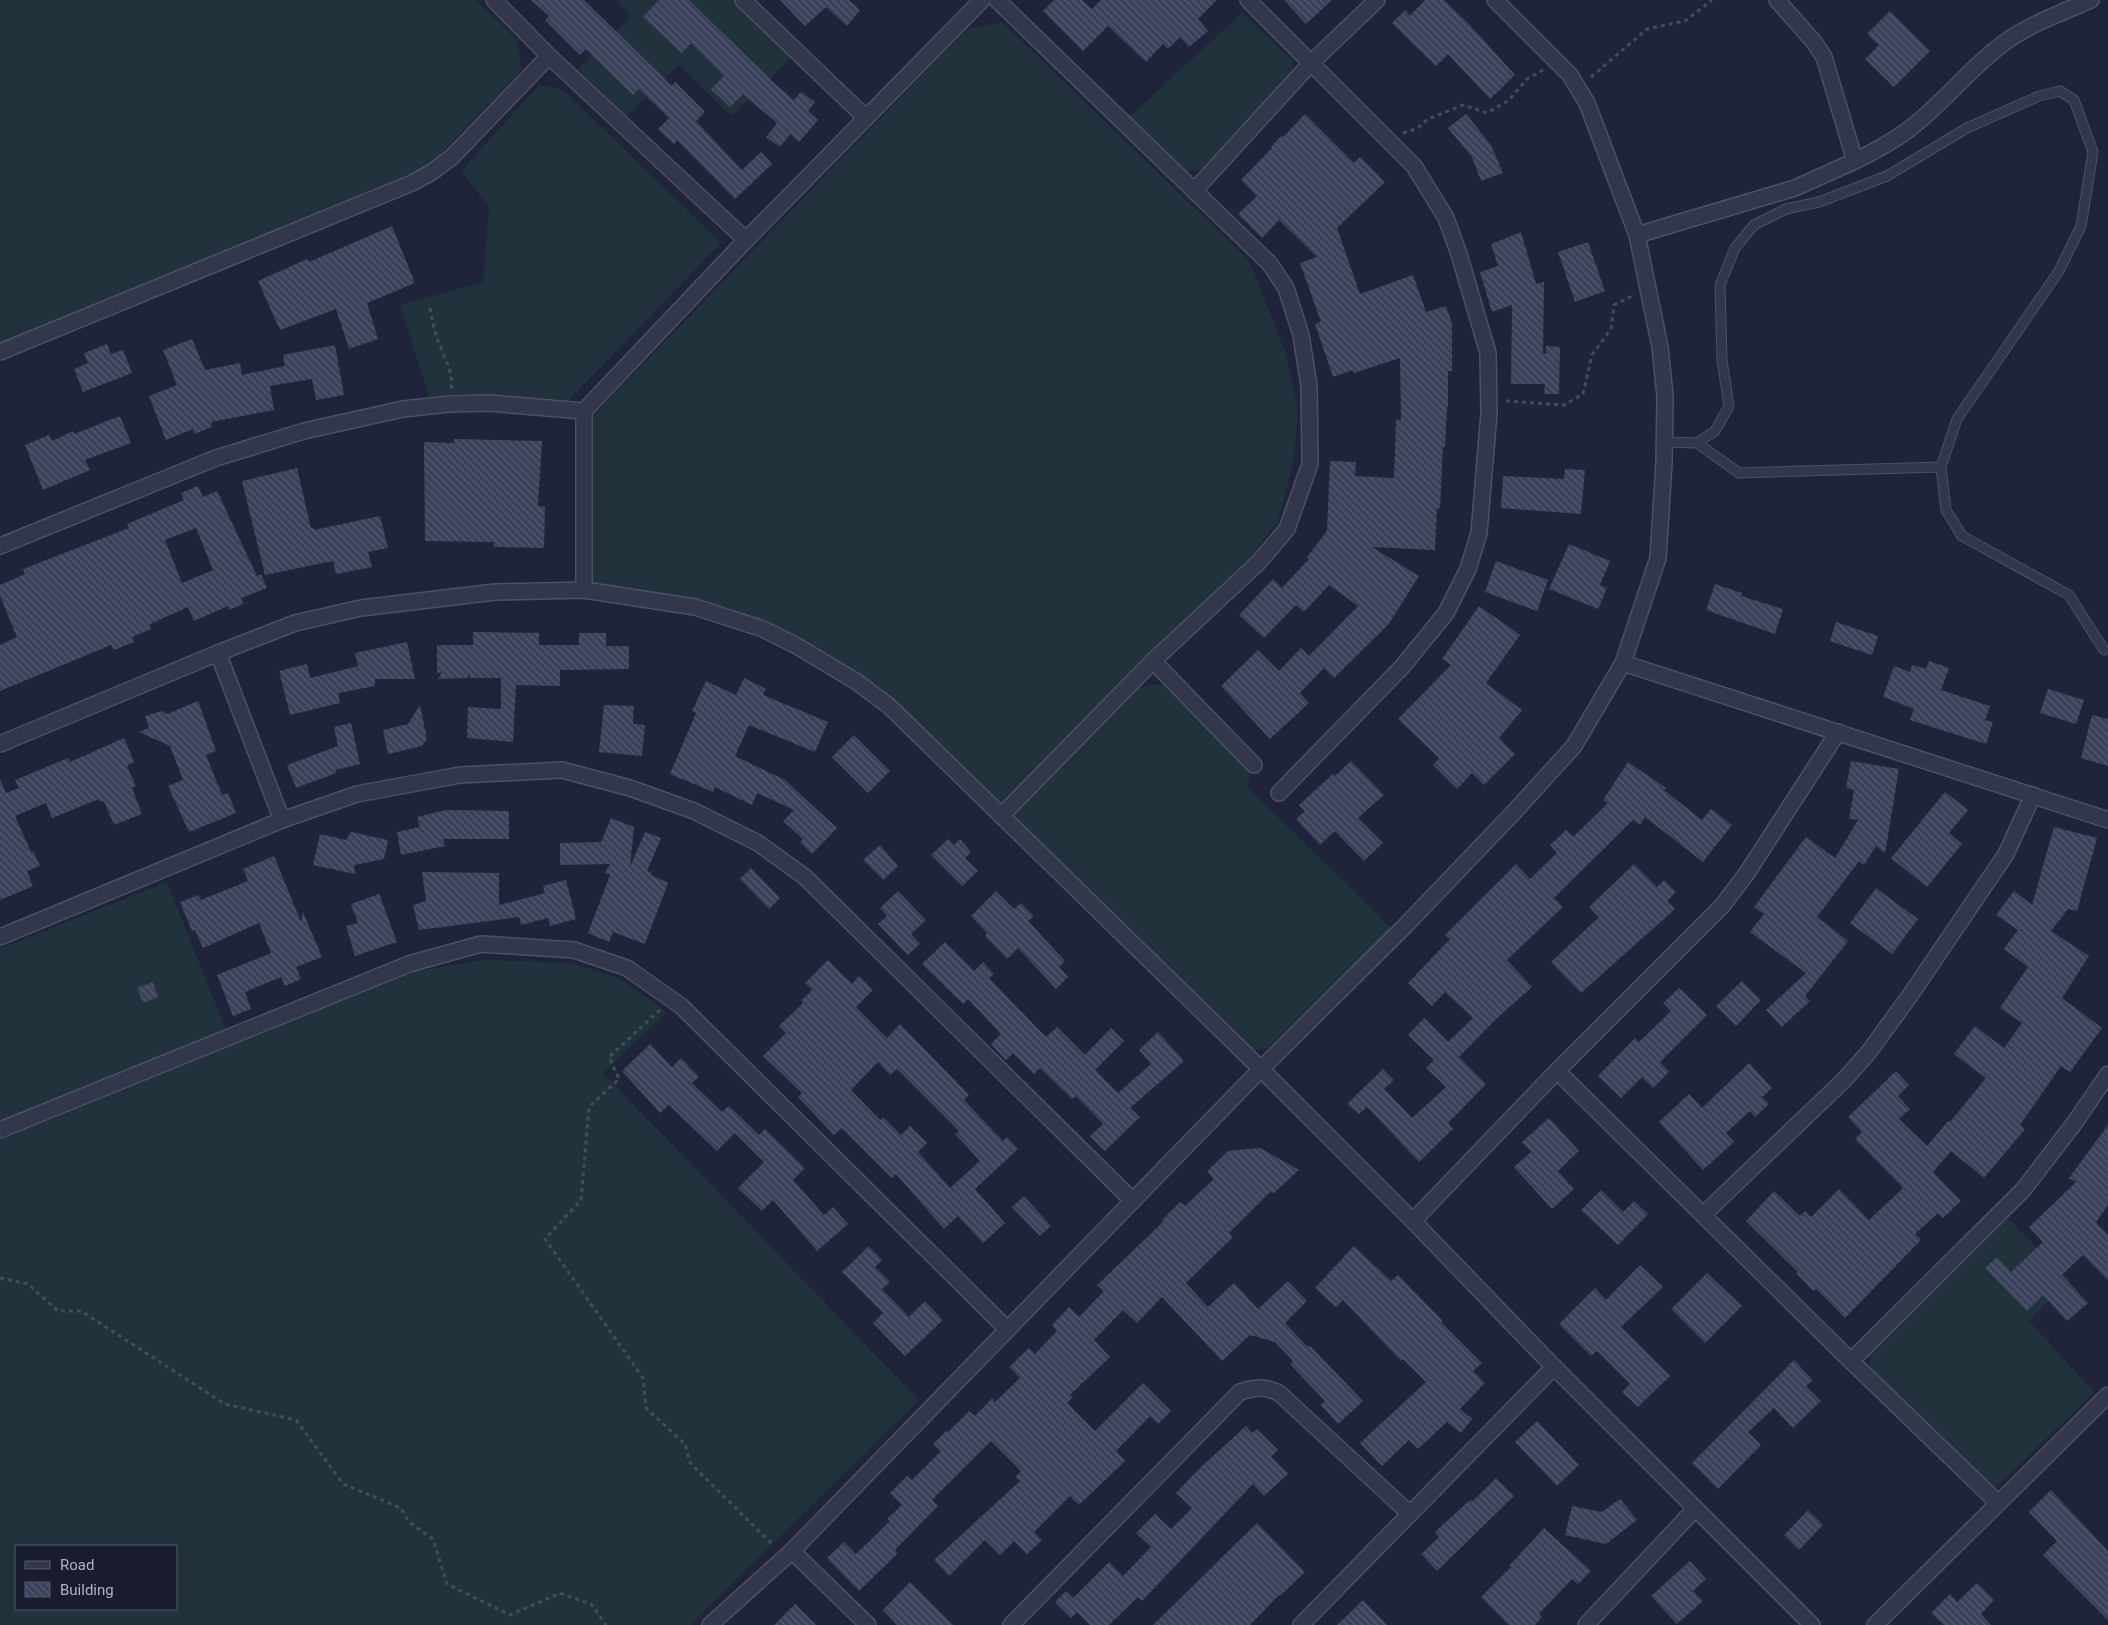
<svg xmlns="http://www.w3.org/2000/svg" width="2108" height="1625" viewBox="0 0 2108 1625" font-family="Roboto,sans-serif">
  <defs>
    <pattern id="building-back-hatch" width="6" height="6" patternUnits="userSpaceOnUse" patternTransform="scale(1.25)"><rect width="6" height="6" fill="#3b415b"/><path d="M-1 5l2 2M0 0l6 6M5-1l2 2" fill="none" stroke="#555a71"/></pattern>
  </defs>
  <rect width="100%" height="100%" fill="#1f243a"/>
  <g fill="#21323c" fill-rule="evenodd">
    <path d="M0,0H476L517,40L522,69L439,156L424,168L0,344Z"/>
    <path d="M615,0H734L792,57L731,116L679,65L626,117L578,69L631,16Z"/>
    <path d="M1242,13L1293,61L1291,75L1200,170L1183,172L1128,118Z"/>
    <path d="M1002,22L1250,262L1285,351L1298,409L1294,459L1278,521L1249,559L1146,657L1001,806L892,702L764,624L590,584L592,417L966,30Z"/>
    <path d="M539,85L563,90L721,243L569,400L453,394L429,396L400,305L483,282L489,206L461,171Z"/>
    <path d="M1152,684L1172,686L1250,766L1248,788L1391,928L1268,1048L1250,1050L1008,818L1134,690Z"/>
    <path d="M167,882L226,1030L0,1122V949Z"/>
    <path d="M483,960L571,963L620,979L667,1012L603,1073L919,1400L690,1625H0V1140L411,972ZM16,1546H176V1609H16Z"/>
    <path d="M2004,1215L2070,1280L2029,1321L2094,1392L1993,1490L1869,1371L1870,1350Z"/>
  </g>
  <g fill="url(#building-back-hatch)" fill-rule="evenodd">
    <path d="M531,0H584L672,86L675,82L705,112L696,121L742,170L761,152L772,164L735,199L677,140L674,144L658,129L669,118L639,89L633,95L586,49L580,55L545,20L549,16Z"/>
    <path d="M659,0H689L775,84L794,100L801,92L815,102L808,111L818,120L799,142L790,134L780,147L766,137L777,123L743,94L730,107L711,89L724,76L691,43L682,53L643,17Z"/>
    <path d="M780,0H849L860,10L847,26L826,7L805,26Z"/>
    <path d="M1054,0H1082L1092,9L1101,0H1217L1198,19L1208,31L1189,47L1180,37L1168,49L1163,44L1146,62L1108,26L1083,51L1043,11Z"/>
    <path d="M1284,0H1332L1306,24Z"/>
    <path d="M1425,0H1444L1469,24L1515,75L1490,99L1448,54L1436,66L1392,23L1405,10L1410,16Z"/>
    <path d="M1890,11L1930,51L1894,87L1865,59L1879,45L1867,34Z"/>
    <path d="M1305,114L1354,163L1360,157L1385,182L1337,228L1360,294L1413,275L1426,312L1446,306L1452,323V371H1448V406H1447L1445,447H1443L1440,509L1437,508L1435,550L1372,547L1419,576L1388,625L1334,678L1324,668L1300,693L1309,703L1270,739L1221,686L1258,650L1279,671L1301,648L1309,656L1358,606L1329,585L1304,612L1296,605L1264,638L1239,615L1273,579L1282,588L1309,559L1307,557L1327,531L1330,461L1356,462L1355,476L1394,478L1396,420H1401L1400,358L1354,373L1353,370L1333,377L1315,324L1321,322L1300,263L1317,257L1279,220L1262,238L1238,214L1257,196L1241,180L1272,148L1271,147L1281,136L1283,137Z"/>
    <path d="M1466,114L1491,145L1503,173L1481,181L1472,157L1448,128Z"/>
    <path d="M392,226L415,283L367,303L378,339L349,349L336,309L280,330L258,281L307,259L309,262Z"/>
    <path d="M1521,232L1536,284L1544,282L1543,354H1546V346L1560,347L1559,394H1544L1545,384H1511L1512,305L1492,312L1480,272L1498,266L1491,244Z"/>
    <path d="M1588,242L1605,291L1575,302L1558,252Z"/>
    <path d="M192,339L205,370L240,363L242,375L285,366L283,355L335,345L344,395L316,400L312,379L270,386L274,410L211,422L212,427L194,434L193,429L166,440L149,396L177,385L163,350Z"/>
    <path d="M107,344L111,354L123,350L132,373L83,392L74,369L88,363L84,353Z"/>
    <path d="M120,416L131,443L85,460L90,470L43,490L25,445L49,435L52,441L73,431L74,434Z"/>
    <path d="M454,439L542,441L538,506L545,507L544,548L494,547V542L425,541L424,442L454,443Z"/>
    <path d="M297,468L311,528H314V530L380,516L388,548L368,552L372,567L336,574L333,561L265,575L242,481Z"/>
    <path d="M1565,469L1585,470L1581,514L1501,508L1503,476L1564,479Z"/>
    <path d="M198,486L203,497L217,491L257,576L261,574L267,588L241,598L243,604L229,610L228,606L194,621L188,607L150,624L151,629L132,637L134,642L114,650L111,645L0,691V645L17,637L0,596V585L25,574L23,569L129,528L127,524L184,500L181,493ZM196,528L213,570L182,583L165,540Z"/>
    <path d="M1569,544L1610,561L1600,585L1607,588L1598,609L1549,589Z"/>
    <path d="M1496,561L1548,580L1537,611L1485,592Z"/>
    <path d="M1715,584L1742,593L1741,596L1783,609L1775,634L1706,610Z"/>
    <path d="M1479,606L1520,635L1486,683L1522,710L1499,738L1515,754L1484,785L1472,773L1457,789L1433,765L1439,758L1398,719L1451,665L1442,659Z"/>
    <path d="M1836,622L1878,636L1872,655L1830,641Z"/>
    <path d="M473,632L539,633V645H579V633H606V646H629V669L560,670V686L516,685L513,742L467,738L468,707L501,709V678H470V674L467,678L438,679L442,672L437,673V645H473Z"/>
    <path d="M407,642L415,679H375V686L338,693L340,703L290,715L279,671L307,664L310,678L358,666L355,653Z"/>
    <path d="M1929,661L1949,668L1941,690L1990,706L1985,720L1993,722L1986,744L1910,720L1914,709L1883,697L1894,666L1910,672L1912,665L1926,669Z"/>
    <path d="M744,678L766,689L763,695L828,722L815,752L749,725L735,756L785,780L837,828L812,854L800,842L803,839L783,821L794,810L757,793L752,805L715,787L713,792L670,774L696,713L692,711L706,681L736,695Z"/>
    <path d="M2048,689L2084,700L2076,724L2040,713Z"/>
    <path d="M198,701L216,751L206,755L222,795L228,793L236,813L189,832L168,786L183,780L170,746L139,732L149,728L145,716L162,711L167,714Z"/>
    <path d="M420,705L427,739L422,746L388,754L383,730L408,724Z"/>
    <path d="M604,705L634,706L633,724L645,725L642,756L599,752Z"/>
    <path d="M2092,715L2108,719V766L2081,758Z"/>
    <path d="M351,723L360,764L335,770L336,773L296,788L287,765L338,746L334,727Z"/>
    <path d="M854,735L890,771L868,793L832,757Z"/>
    <path d="M124,738L134,762L127,766L136,786L132,788L142,814L114,825L104,801L100,802L99,799L52,818L46,803L15,816L31,852L33,851L40,866L27,871L33,886L0,900V779L6,793L19,788L15,780L68,758L70,762Z"/>
    <path d="M1351,761L1384,795L1358,818L1383,843L1364,861L1335,831L1320,845L1296,819L1305,811L1299,805L1333,774L1335,776Z"/>
    <path d="M1851,761L1899,769L1885,853L1876,846L1864,865L1859,861L1817,917L1848,941L1805,996L1810,1001L1782,1027L1766,1010L1806,973L1750,932L1764,914L1754,907L1806,837L1835,858L1858,820L1849,819L1854,790L1846,788Z"/>
    <path d="M1628,762L1666,788L1664,790L1702,820L1711,809L1732,825L1703,862L1645,817L1640,825L1633,820L1554,898L1563,907L1507,960L1532,987L1495,1020L1459,1057L1486,1084L1448,1123L1453,1129L1419,1162L1367,1107L1359,1114L1347,1104L1383,1069L1394,1080L1384,1089L1412,1118L1446,1087L1426,1068L1434,1060L1408,1035L1424,1018L1448,1042L1473,1018L1445,992L1432,1006L1408,983L1450,939L1445,935L1516,864L1530,879L1557,853L1550,845L1566,830L1573,837L1608,803L1603,800Z"/>
    <path d="M1945,792L1968,810L1949,833L1962,844L1927,887L1891,858Z"/>
    <path d="M446,810L509,811V839H443L445,846L401,855L397,832L420,827L417,817Z"/>
    <path d="M611,818L634,827L630,867L645,832L661,838L647,871L652,873L651,875L668,883L645,944L613,932L609,942L588,933L610,875L605,873L610,864L560,865V843L601,842Z"/>
    <path d="M2054,827L2097,838L2077,911L2068,909L2051,931L2089,956L2062,998L2102,1028L2070,1072L2061,1066L2020,1125L2025,1129L1984,1178L1951,1151L1933,1172L1961,1201L1943,1218L1938,1213L1915,1234L1921,1240L1845,1318L1816,1289L1813,1291L1796,1273L1798,1272L1746,1221L1774,1191L1800,1216L1805,1211L1811,1217L1839,1189L1869,1220L1903,1188L1855,1139L1862,1132L1848,1117L1896,1071L1909,1085L1898,1096L1910,1109L1899,1119L1927,1146L1948,1121L1950,1122L1986,1078L1954,1054L1975,1026L2004,1048L2022,1023L2000,1008L2028,967L2004,949L2018,930L1996,915L2014,891L2032,905Z"/>
    <path d="M351,832L388,840L384,859L354,865L355,874L313,865L320,834L346,840Z"/>
    <path d="M948,839L954,845L960,839L971,852L965,858L978,871L962,886L931,855Z"/>
    <path d="M880,845L898,866L883,880L863,860Z"/>
    <path d="M274,856L301,922L303,912L322,957L296,967L301,979L285,986L281,977L245,992L251,1009L233,1016L217,975L271,953L259,923L203,948L195,930L192,931L180,902L198,895L201,900L248,881L243,869Z"/>
    <path d="M1634,864L1657,887L1664,880L1676,892L1667,901L1675,909L1581,993L1551,962L1599,917L1589,907Z"/>
    <path d="M751,868L780,898L769,909L740,879Z"/>
    <path d="M422,872L499,873V905L545,893L543,886L566,880L576,919L550,926L548,918L521,925L519,917L419,930L413,905L426,901Z"/>
    <path d="M1876,888L1918,919L1892,954L1850,923Z"/>
    <path d="M898,891L926,920L911,934L920,944L908,955L878,924L887,916L880,908Z"/>
    <path d="M996,891L1014,909L1021,903L1034,916L1028,921L1065,961L1059,967L1068,977L1056,989L1018,948L1007,959L985,936L987,933L971,916Z"/>
    <path d="M379,894L397,942L355,956L346,926L358,923L351,904Z"/>
    <path d="M945,942L974,971L983,962L994,974L989,978L1046,1037L1057,1027L1085,1055L1111,1028L1124,1041L1095,1070L1118,1093L1151,1064L1139,1050L1158,1032L1184,1061L1130,1108L1140,1117L1105,1151L1090,1136L1103,1124L1076,1096L1072,1099L1040,1068L1034,1074L1013,1053L1006,1060L991,1044L1001,1034L968,999L963,1004L922,964Z"/>
    <path d="M828,960L852,984L859,976L873,990L856,1007L887,1038L900,1024L969,1095L964,1100L1003,1141L1007,1137L1018,1149L975,1189L1005,1223L983,1243L958,1216L944,1229L896,1174L892,1178L842,1128L834,1135L798,1097L802,1093L763,1056L786,1033L779,1026L803,1003L801,1001L812,990L805,983ZM878,1062L890,1075L897,1069L959,1131L955,1134L980,1161L950,1188L918,1152L927,1143L910,1126L901,1135L883,1117L880,1120L851,1090Z"/>
    <path d="M1742,981L1761,1000L1736,1026L1716,1006Z"/>
    <path d="M153,982L158,997L143,1003L137,988Z"/>
    <path d="M1679,988L1707,1015L1660,1062L1669,1072L1653,1088L1642,1077L1621,1098L1598,1076L1635,1038L1639,1042L1671,1011L1663,1003Z"/>
    <path d="M650,1044L672,1067L681,1058L699,1077L692,1083L722,1112L729,1106L759,1135L765,1129L805,1168L793,1180L824,1215L833,1207L848,1224L817,1251L773,1200L762,1211L738,1188L764,1162L735,1133L717,1151L669,1105L660,1113L622,1071Z"/>
    <path d="M1749,1063L1772,1088L1762,1097L1769,1104L1755,1117L1750,1111L1726,1133L1734,1142L1703,1170L1659,1122L1689,1094L1702,1108Z"/>
    <path d="M1549,1118L1579,1151L1558,1171L1574,1189L1552,1209L1514,1167L1531,1152L1522,1142Z"/>
    <path d="M2108,1125V1205L2096,1222L2108,1235V1280L2083,1255L2062,1275L2088,1303L2067,1321L2043,1295L2027,1311L1985,1268L1997,1257L2011,1272L2043,1242L2029,1227L2076,1182L2069,1178Z"/>
    <path d="M1260,1148L1299,1170L1274,1193L1270,1192L1229,1233L1233,1237L1186,1283L1208,1307L1234,1283L1258,1309L1288,1281L1307,1301L1285,1323L1308,1347L1310,1346L1363,1401L1338,1424L1321,1405L1325,1401L1290,1364L1293,1361L1275,1342L1250,1335L1222,1361L1162,1297L1137,1323L1123,1310L1094,1340L1110,1357L1070,1395L1073,1397L1067,1403L1095,1431L1143,1383L1171,1411L1158,1424L1150,1416L1116,1451L1125,1461L1079,1505L1070,1496L1034,1532L1042,1540L1027,1554L1014,1541L1000,1555L985,1540L949,1576L934,1560L1020,1481L1015,1477L1021,1471L991,1441L932,1500L938,1506L895,1550L898,1553L859,1591L827,1558L844,1542L856,1554L890,1521L887,1519L902,1505L890,1493L907,1476L912,1480L941,1451L933,1444L946,1431L948,1432L969,1411L975,1416L992,1398L995,1402L1020,1378L1009,1367L1029,1348L1035,1354L1057,1331L1052,1325L1069,1307L1079,1317L1104,1291L1097,1285L1163,1222L1162,1220L1180,1202L1185,1206L1214,1179L1207,1171L1228,1151Z"/>
    <path d="M1601,1190L1623,1212L1634,1201L1648,1214L1618,1245L1581,1210Z"/>
    <path d="M1024,1196L1051,1226L1040,1236L1012,1207Z"/>
    <path d="M869,1246L882,1260L875,1267L890,1282L882,1289L909,1317L925,1301L943,1320L905,1356L873,1323L883,1313L842,1272Z"/>
    <path d="M1354,1246L1391,1281L1398,1275L1443,1321L1441,1322L1482,1363L1473,1371L1485,1383L1460,1409L1472,1419L1461,1433L1447,1422L1418,1449L1409,1440L1382,1466L1360,1443L1426,1382L1403,1359L1401,1361L1343,1300L1336,1307L1315,1288Z"/>
    <path d="M1640,1265L1663,1287L1621,1327L1670,1376L1638,1407L1622,1392L1630,1384L1597,1351L1591,1356L1559,1324L1595,1288L1606,1300Z"/>
    <path d="M1707,1273L1742,1306L1705,1343L1671,1309Z"/>
    <path d="M1794,1360L1813,1380L1806,1386L1821,1401L1793,1428L1774,1408L1748,1432L1761,1445L1718,1489L1692,1463Z"/>
    <path d="M1537,1421L1579,1465L1557,1486L1515,1442Z"/>
    <path d="M1246,1426L1252,1433L1257,1429L1278,1450L1271,1457L1288,1474L1264,1496L1253,1484L1142,1601L1138,1597L1109,1625H1090L1077,1612L1071,1618L1055,1602L1066,1591L1073,1598L1109,1562L1123,1576L1151,1547L1136,1533L1155,1514L1171,1529L1192,1508L1176,1493L1200,1468Z"/>
    <path d="M1496,1478L1514,1496L1437,1571L1421,1554L1439,1537L1435,1532L1470,1500L1472,1502Z"/>
    <path d="M2051,1490L2108,1551V1620L2043,1555L2057,1541L2029,1512Z"/>
    <path d="M1620,1499L1637,1520L1606,1544L1565,1535L1572,1506L1602,1512Z"/>
    <path d="M1808,1510L1823,1525L1799,1550L1784,1535Z"/>
    <path d="M1257,1523L1305,1572L1280,1596L1279,1595L1250,1625H1153Z"/>
    <path d="M1544,1528L1591,1571L1578,1584L1572,1579L1539,1614L1542,1617L1535,1625H1509L1481,1597L1511,1567L1509,1566Z"/>
    <path d="M1690,1561L1706,1579L1693,1591L1703,1601L1677,1624L1651,1596Z"/>
    <path d="M910,1582L953,1625H897L883,1610Z"/>
    <path d="M1977,1583L1994,1600L1981,1614L1991,1625H1944L1931,1613L1950,1594L1957,1602Z"/>
    <path d="M1363,1600L1387,1625H1337Z"/>
    <path d="M795,1604L816,1625H774Z"/>
  </g>
  <g fill="none" stroke-linecap="round" stroke-linejoin="round">
    <g stroke="#4e5165" stroke-width="11">
      <g id="lane">
        <path d="M1664,442L1697,443L1739,473L1941,467L1957,419L2059,271L2081,226L2093,152L2074,100L2060,91L2039,96L1967,128L1887,176L1819,202L1786,209L1754,225L1735,248L1720,285L1722,360L1729,406L1715,431L1697,443"/>
        <path d="M1941,467L1946,510L1962,536L2069,595L2104,650"/>
      </g>
    </g>
    <g stroke="#4e5165" stroke-width="18">
      <g id="street">
        <path d="M494,0L549,56L746,240"/>
        <path d="M743,0L866,118"/>
        <path d="M997,0L1270,264L1286,288L1301,335L1309,386L1310,464L1287,529L1258,563L1153,661L1001,816"/>
        <path d="M1248,0L1414,166L1446,218L1459,254L1488,353L1489,413L1479,533L1468,569L1446,613L1402,667L1279,793"/>
        <path d="M1855,161C1873,152 1892,142 1908,130C1944,103 1971,66 2008,40C2033,23 2063,12 2091,0"/>
        <path d="M1194,191L1311,63L1377,0"/>
        <path d="M1637,235L1795,188L1855,161L1824,57L1814,42L1777,0"/>
        <path d="M0,352L412,183L432,172L452,157L549,56"/>
        <path d="M0,546L216,458L304,431L403,409L449,404L489,403L584,411"/>
        <path d="M584,590V411L746,240L982,0"/>
        <path d="M218,653L295,623L361,608L495,592L584,590L695,607L763,629L797,646L857,682L889,706L1261,1069L1413,1221L1554,1367L1812,1625"/>
        <path d="M1153,661L1254,765"/>
        <path d="M1623,663L2108,820"/>
        <path d="M0,744L218,653L282,820"/>
        <path d="M0,937L282,820L357,794L460,775L562,770L630,788L694,811L758,843L805,877L1133,1201"/>
        <path d="M1557,1071L1851,1361L1998,1503"/>
        <path d="M0,1130L409,964L481,944L574,950L627,968L681,1006L1007,1329"/>
        <path d="M1703,1215L1844,1080L1868,1053L1909,997L2006,854L2033,795"/>
        <path d="M1413,1221L1557,1071L1722,906L1747,873L1838,732"/>
        <path d="M1851,1361L2023,1190L2073,1125L2108,1074"/>
        <path d="M792,1551L868,1625"/>
        <path d="M710,1625L792,1551L1261,1069L1405,926L1514,812L1574,746L1623,663L1658,558L1664,463L1665,396L1660,347L1637,235L1587,103L1570,75L1495,0"/>
        <path d="M1011,1625L1240,1392C1255,1387 1265,1386 1279,1393L1410,1514"/>
        <path d="M1301,1625L1554,1367"/>
        <path d="M1586,1625L1695,1509"/>
        <path d="M1875,1625L2108,1395"/>
      </g>
    </g>
    <g stroke="#3f4f59" stroke-width="3" stroke-dasharray="4 4" stroke-linecap="butt">
      <path d="M1591,77L1647,29L1685,21L1712,0"/>
      <path d="M1403,133L1418,128L1428,119L1463,105L1487,113L1509,100L1527,79L1543,70"/>
      <path d="M430,308C432,318 434,329 437,339C443,354 454,372 451,389"/>
      <path d="M1506,401L1564,405L1583,394L1592,355L1611,329L1614,305L1632,296"/>
      <path d="M660,1010L609,1057L619,1079L589,1107L581,1200L545,1239L643,1378L646,1408L685,1444L690,1463L774,1546"/>
      <path d="M0,1278L28,1284L58,1311H81L225,1404L296,1420L343,1484L401,1508L409,1522L433,1539L447,1584L510,1615L560,1593L591,1604L606,1625"/>
    </g>
    <use href="#lane" stroke="#33374b" stroke-width="9"/>
    <use href="#street" stroke="#33374b" stroke-width="15"/>
  </g>
  <rect x="15" y="1545" width="162" height="65" fill="#191c2f" stroke="#55586c"/>
  <rect x="25" y="1561" width="25" height="8" fill="#33374b" stroke="#55586c"/>
  <text x="60" y="1570" font-size="15" fill="#aeb1c7">Road</text>
  <rect x="25" y="1582" width="25" height="15" fill="url(#building-back-hatch)" stroke="#55586c"/>
  <text x="60" y="1595" font-size="15" fill="#aeb1c7">Building</text>
</svg>
